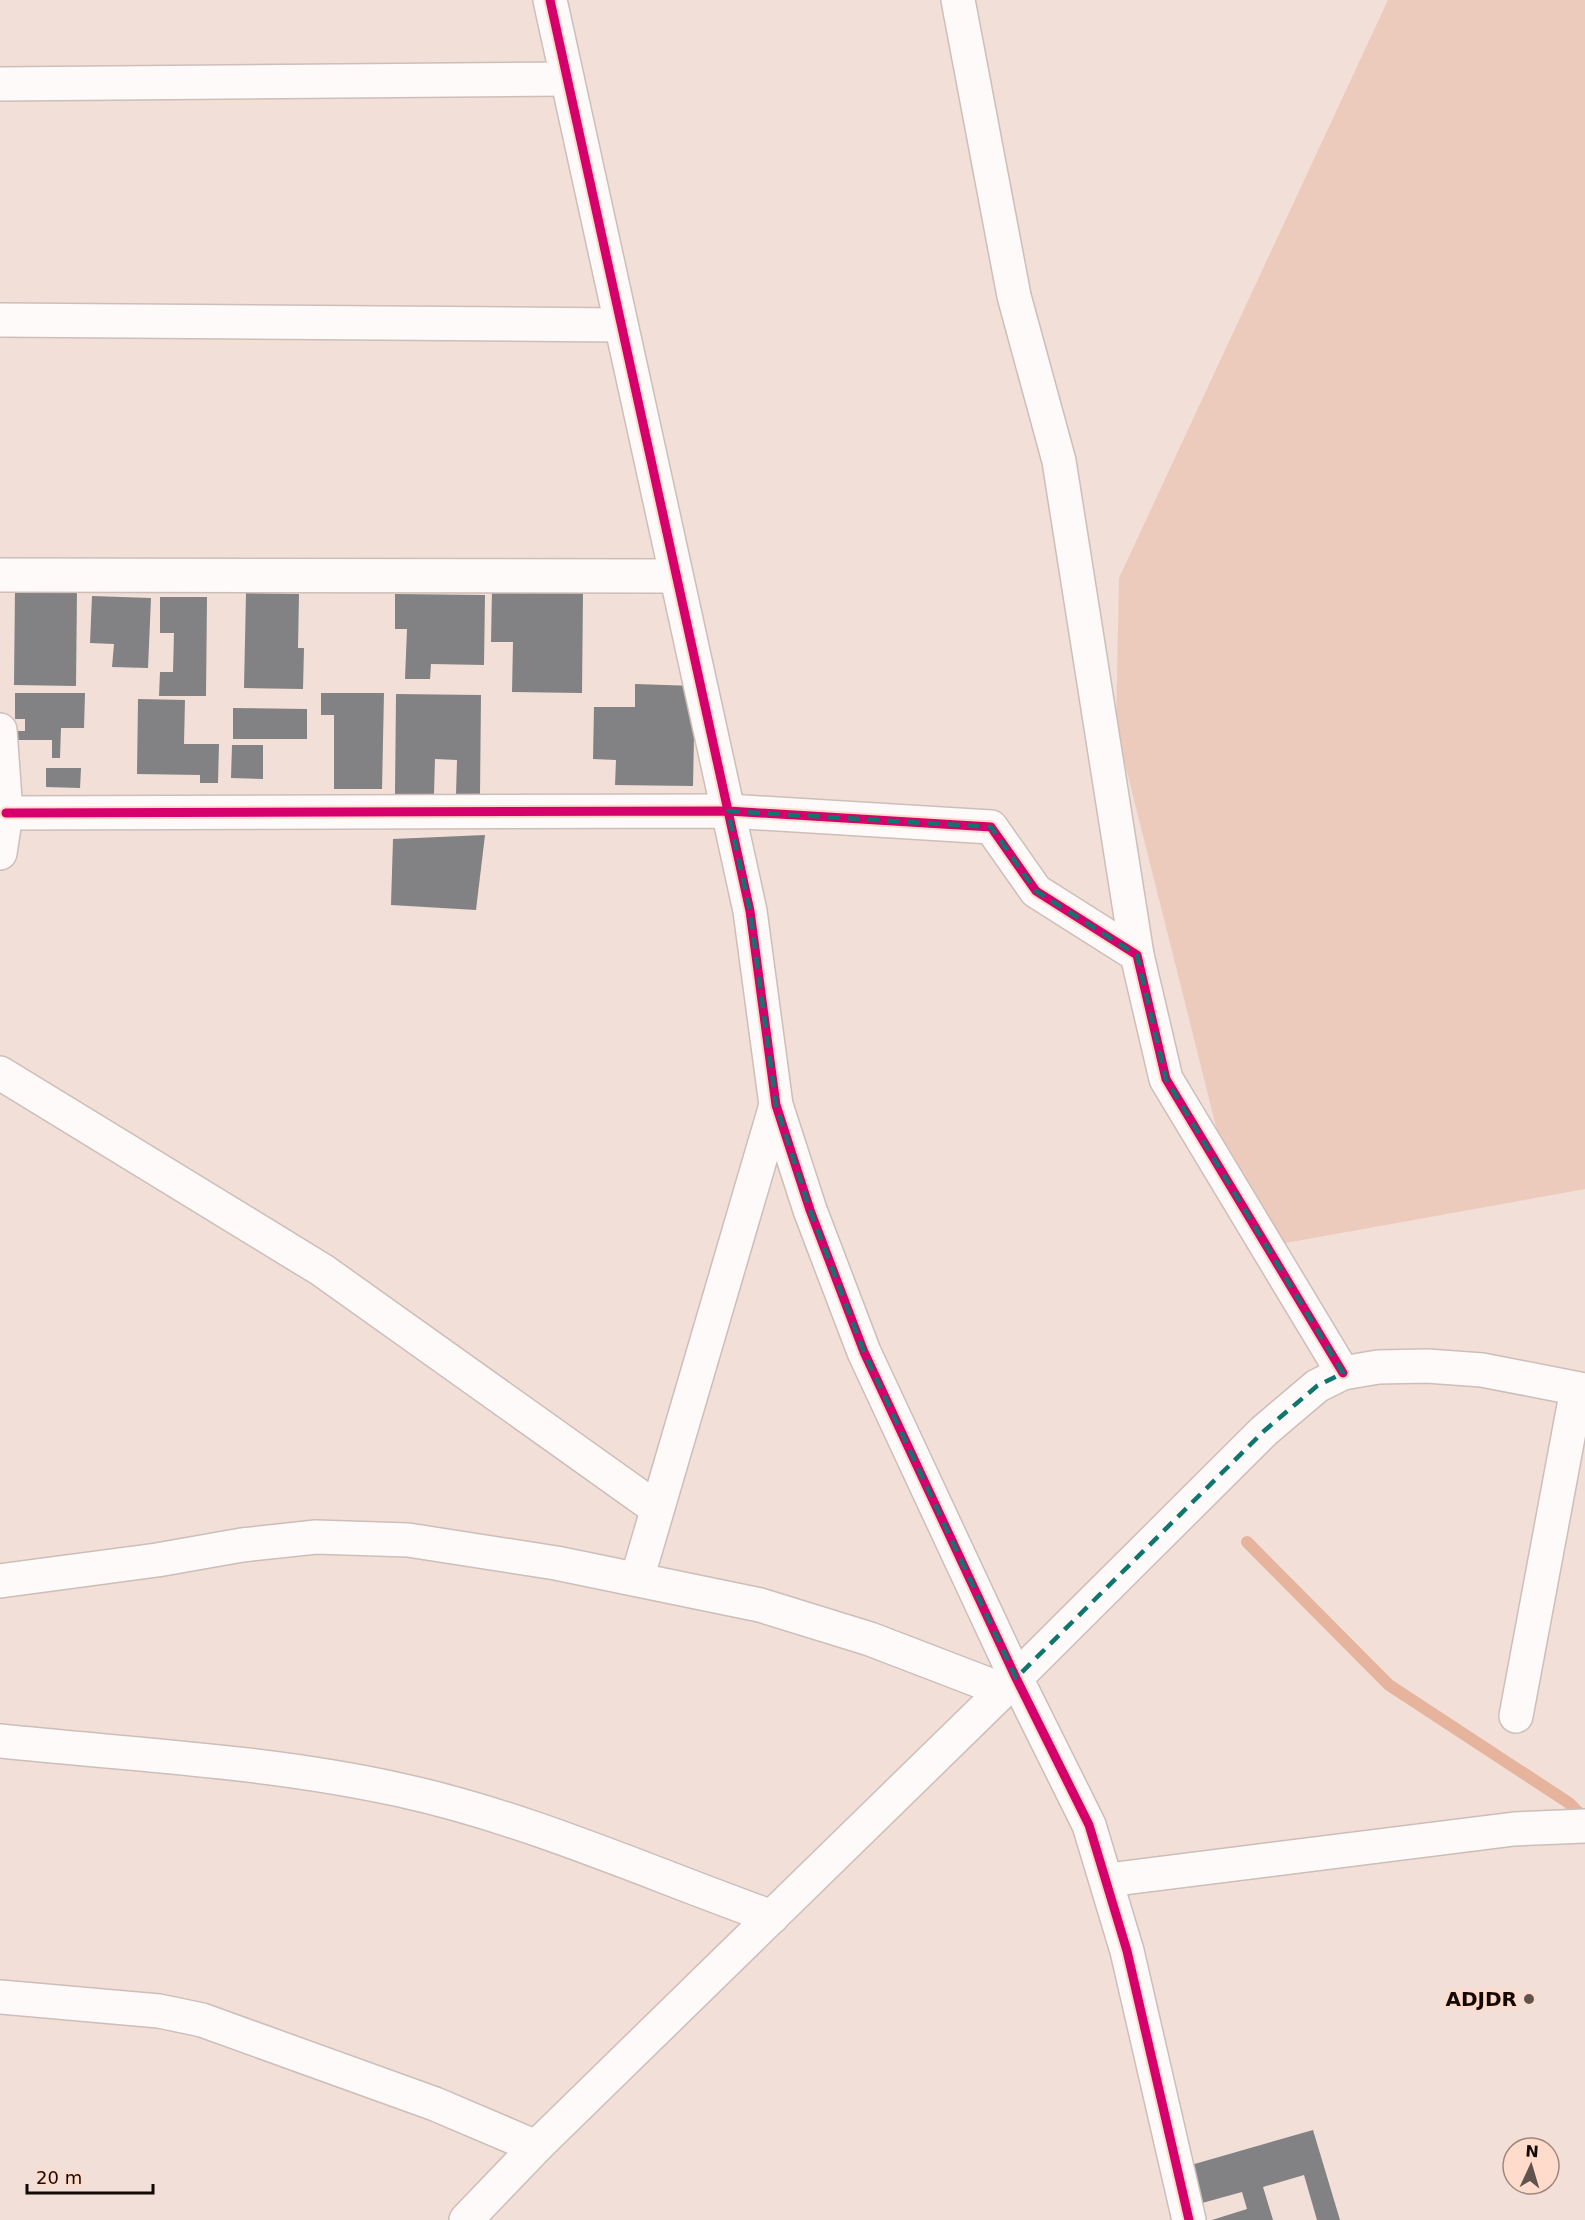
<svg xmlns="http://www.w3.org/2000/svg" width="1585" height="2220" viewBox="0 0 1585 2220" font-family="'DejaVu Sans',sans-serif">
  <rect width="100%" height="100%" fill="#f2dfd7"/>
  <path fill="#eccbbc" d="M1388,0H1585V1189L1247,1250L1116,728L1119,578Z"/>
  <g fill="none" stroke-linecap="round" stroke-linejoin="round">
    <path stroke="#e6b49d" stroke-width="12" d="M1247,1542L1389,1685L1569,1803L1585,1819"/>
  </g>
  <g fill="#828284">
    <path d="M15,588L77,589L76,686L14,685Z"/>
    <path d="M492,590L583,592L582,693L512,692L513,642H491Z"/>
    <path d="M246,593L299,594L298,648H304L303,689L244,688Z"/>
    <path d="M395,594L485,595L484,665L431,664L430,679H405L407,629H395Z"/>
    <path d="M92,596L151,598L148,668L112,667L114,644L90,643Z"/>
    <path d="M160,597H207L206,696H159L160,672H173L174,633H160Z"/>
    <path d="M635,684L695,686L693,786L615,785L616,760L593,759L594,707H635Z"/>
    <path d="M15,693H85L84,728H61L60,758H52V740H15V731H25V719H15Z"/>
    <path d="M321,693H384L382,789H334V715H321Z"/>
    <path d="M396,694L481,695L480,794H456L457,760L435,759L434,794H395Z"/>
    <path d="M138,699L185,700L184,744H219L218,783H200V775L137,774Z"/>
    <path d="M233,708L307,709V739H233Z"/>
    <path d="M232,745H263V779L231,778Z"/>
    <path d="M46,768H81L80,788L46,787Z"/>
    <path d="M485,835L476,910L391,905L393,839Z"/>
    <path d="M1313,2130L1340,2220H1317L1304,2175L1263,2187L1273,2220H1212L1247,2209L1242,2192L1202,2203L1191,2165Z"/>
  </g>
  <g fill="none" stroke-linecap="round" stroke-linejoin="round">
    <g stroke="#cdbeb9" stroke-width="36">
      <g id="minor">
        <path d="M550,0L750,911L776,1105L810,1210L864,1352L1016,1678L1089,1825L1127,1951L1189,2220"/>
        <path d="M958,0L1014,296L1059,461L1137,955"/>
        <path d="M0,84L567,79"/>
        <path d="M0,320L621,325"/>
        <path d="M0,575L676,576"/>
        <path d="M0,730L6,813L0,853"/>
        <path d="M6,813L728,811L991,827L1036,891L1137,955L1166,1079L1343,1373"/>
        <path d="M0,1073L322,1270L656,1508"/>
        <path d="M637,1579L776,1105"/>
        <path d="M0,1581L157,1560L242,1545L316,1537L408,1540L556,1563L760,1605L870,1639L1003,1690"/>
        <path d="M1516,1716L1577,1389"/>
        <path d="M0,1741C133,1755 269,1761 400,1790C528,1818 649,1873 772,1917"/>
        <path d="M1108,1880L1514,1829L1585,1826"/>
        <path d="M0,1997L159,2011L202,2020L435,2104L536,2147"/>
        <path d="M466,2220L536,2147L1016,1678L1264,1431L1317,1386L1343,1373L1378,1367L1427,1366L1482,1370L1585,1390"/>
      </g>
    </g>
    <use href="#minor" stroke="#fdfaf9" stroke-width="33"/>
    <g stroke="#fedbcb" stroke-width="13">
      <g id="cycleway">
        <path d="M550,0L750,911L776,1105L810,1210L864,1352L1016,1678L1089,1825L1127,1951L1189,2220"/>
        <path d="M6,813L728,811L991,827L1036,891L1137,955L1166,1079L1343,1373"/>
      </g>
    </g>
    <use href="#cycleway" stroke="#d6006c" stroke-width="9"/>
  </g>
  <path fill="none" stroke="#0f766e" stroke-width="4.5" stroke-dasharray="12 8" stroke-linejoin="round" d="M728,811L991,827L1036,891L1137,955L1166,1079L1343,1373L1317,1386L1264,1431L1016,1678L864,1352L810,1210L776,1105L750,911Z"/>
  <circle fill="#61544e" stroke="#fedbcb" stroke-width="2" cx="1529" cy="1999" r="6"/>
  <g text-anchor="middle" stroke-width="6" stroke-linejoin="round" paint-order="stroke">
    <g font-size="20" font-weight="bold" fill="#130905" stroke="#fedbcb" text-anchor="end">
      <text x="1517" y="2006">ADJDR</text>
    </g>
  </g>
  <g transform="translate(1531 2166) rotate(4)"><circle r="28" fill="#fedbcb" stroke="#a0877c" stroke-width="1.5"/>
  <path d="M0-4.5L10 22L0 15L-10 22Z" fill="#61544e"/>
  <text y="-9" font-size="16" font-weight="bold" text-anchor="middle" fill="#130905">N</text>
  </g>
  <path d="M27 2184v9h126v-9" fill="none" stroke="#130905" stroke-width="3"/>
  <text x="36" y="2184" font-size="18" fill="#130905" stroke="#fedbcb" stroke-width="4.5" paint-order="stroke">20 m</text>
</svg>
